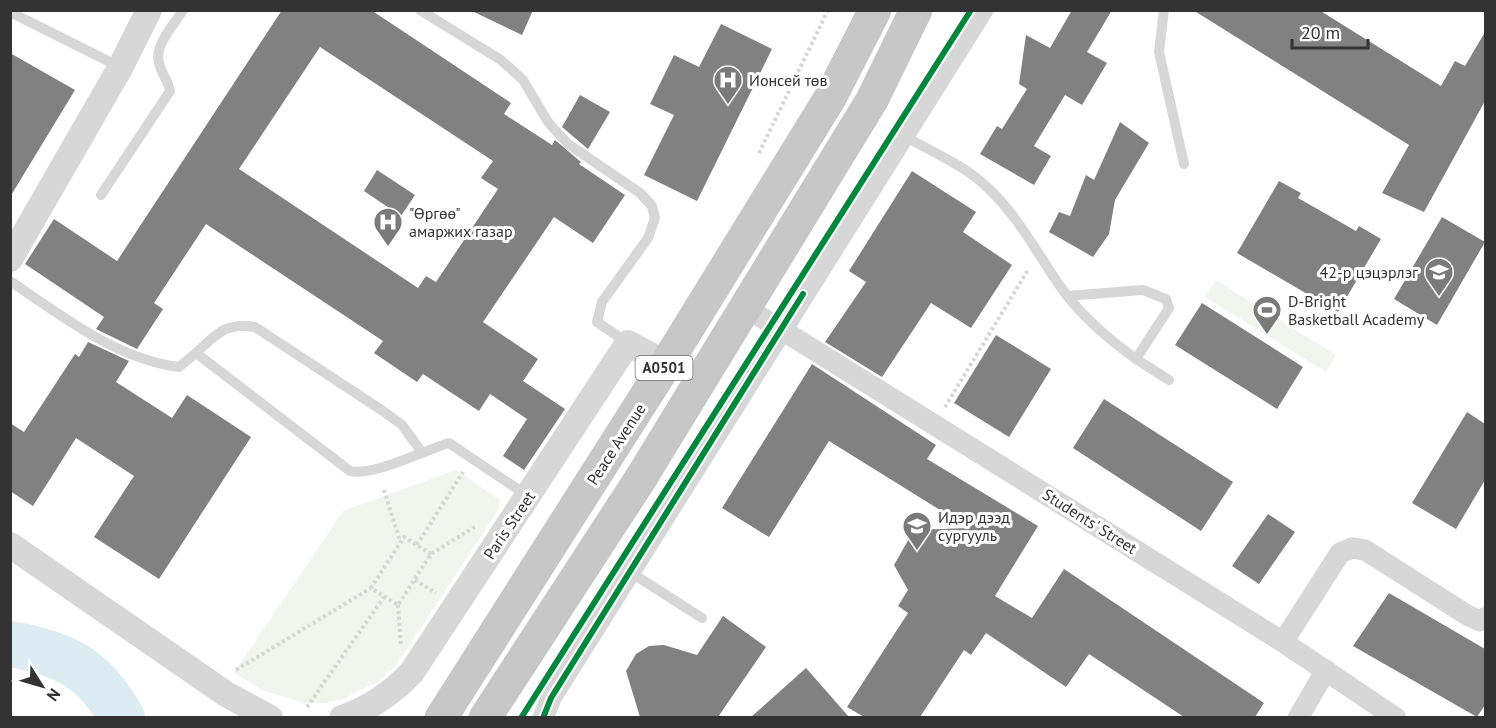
<svg xmlns="http://www.w3.org/2000/svg" width="1496" height="728" viewBox="0 0 1496 728" font-family="'PT Sans',sans-serif">
  <rect width="100%" height="100%" fill="#fff"/>
  <g fill="#f1f5ed">
    <path d="M1216,280L1336,355L1326,372L1205,297Z"/>
    <path d="M456,470L500,500L499,509L395,667L379,681L344,699L325,703H305L264,691L234,673L343,511Z"/>
  </g>
  <g fill="none" stroke-linecap="round" stroke-linejoin="round">
    <path stroke="#ddebf3" stroke-width="46" d="M10,644C66,654 94,668 122,718"/>
  </g>
  <g fill="#818181" fill-rule="evenodd">
    <path d="M282,10H371L511,103L504,114L552,145L555,140L581,162L579,164L625,195L593,243L554,217L483,322L538,359L523,381L565,409L524,470L503,456L527,419L490,394L479,411L423,374L417,382L374,353L383,341L206,224L154,303L163,309L137,349L96,329L104,317L25,264L54,219L117,261ZM320,47L493,161L481,178L498,189L436,282L426,276L418,288L239,169Z"/>
    <path d="M470,10H533L522,35Z"/>
    <path d="M1072,10H1112L1087,52L1107,63L1082,105L1065,95L1034,146L1051,156L1034,185L980,154L997,126L1002,129L1027,89L1019,84L1026,35L1050,48Z"/>
    <path d="M1193,10H1319L1441,86L1455,61L1465,66L1485,32V101L1424,212L1382,193L1409,145Z"/>
    <path d="M721,24L772,49L697,201L644,175L674,115L650,104L674,55L699,67Z"/>
    <path d="M10,53L75,90L10,197Z"/>
    <path d="M580,95L610,112L588,149L562,127Z"/>
    <path d="M1120,122L1149,143L1115,200L1109,234L1093,257L1049,232L1059,212L1070,216L1086,175L1094,180Z"/>
    <path d="M377,170L415,195L401,216L364,191Z"/>
    <path d="M912,171L976,212L963,232L1012,265L971,328L931,303L882,377L825,342L866,282L849,271Z"/>
    <path d="M1279,181L1301,193L1298,198L1356,231L1359,226L1381,239L1338,312L1237,253Z"/>
    <path d="M1442,217L1485,242L1437,325L1394,299Z"/>
    <path d="M1202,303L1303,367L1277,409L1175,345Z"/>
    <path d="M996,335L1051,369L1009,437L954,403Z"/>
    <path d="M88,342L129,361L116,382L172,418L187,395L251,437L159,579L94,537L134,476L76,438L33,506L10,491V423L24,432L75,354L79,357Z"/>
    <path d="M812,364L936,445L927,459L1038,526L995,596L1032,618L1064,569L1264,703L1255,717H1184L1089,654L1066,687L986,633L971,655L964,650L920,717H864L847,707L908,613L898,606L908,590L894,565L914,530L969,528L829,441L769,537L722,508Z"/>
    <path d="M1104,399L1233,482L1201,531L1073,448Z"/>
    <path d="M1467,412L1485,424V480L1456,529L1412,503Z"/>
    <path d="M1268,514L1295,532L1259,584L1232,566Z"/>
    <path d="M1389,593L1485,649V705L1477,717L1353,646Z"/>
    <path d="M723,616L766,647L718,717H640L626,671L636,654L649,646L664,645L697,655Z"/>
    <path d="M806,668L849,717H751Z"/>
  </g>
  <g fill="none" stroke-linecap="round" stroke-linejoin="round">
    <g stroke="#d6d6d6" stroke-width="4" stroke-dasharray="3 3" stroke-linecap="butt">
      <path d="M759,153L828,10"/>
      <path d="M945,407L1028,270"/>
      <path d="M384,490L400,541"/>
      <path d="M417,545L463,472"/>
      <path d="M431,554L404,537L371,588L398,605L431,554L476,526"/>
      <path d="M415,580L436,593"/>
      <path d="M398,605L401,644"/>
      <path d="M236,670L371,588"/>
      <path d="M307,707L384,597"/>
    </g>
    <g stroke="#d7d7d7" stroke-width="10">
      <path d="M420,10L501,60L523,80L548,122L568,144L640,193L652,206L655,218L648,238L602,302L597,322L628,343"/>
      <path d="M1164,10L1159,52L1184,164"/>
      <path d="M10,12L120,67"/>
      <path d="M903,135C931,152 965,165 989,189C1020,218 1040,259 1065,293C1084,318 1111,341 1136,359L1169,308L1166,299L1143,290L1067,296"/>
      <path d="M101,195L170,91C168,80 161,73 159,63C154,45 174,25 183,10"/>
      <path d="M10,281C62,316 116,359 179,367L196,353L350,471C372,477 425,450 449,443L528,496"/>
      <path d="M196,353C217,334 225,322 255,327L383,411L402,425L421,451"/>
      <path d="M1136,359L1169,380"/>
      <path d="M630,572L702,618"/>
    </g>
    <g stroke="#d7d7d7" stroke-width="21">
      <path d="M745,307L1283,642L1396,718"/>
      <path d="M1283,642L1340,553L1352,548L1365,550L1467,615L1480,621L1486,617"/>
      <path d="M543,718L551,698L983,10"/>
      <path d="M1298,718L1326,670"/>
    </g>
    <g stroke="#d7d7d7" stroke-width="26">
      <path d="M10,259L120,68L149,10"/>
      <path d="M10,545L226,694L270,718"/>
      <path d="M342,718C369,709 392,693 412,672L628,343L666,364"/>
    </g>
    <g stroke="#c7c7c7" stroke-width="33">
      <path d="M441,718L666,364L830,98L875,10"/>
      <path d="M485,718L641,478L872,100L916,10"/>
    </g>
    <g stroke="#fff" stroke-width="10">
      <g id="cycleway">
        <path d="M521,718L971,10"/>
        <path d="M543,718L551,698L803,294"/>
      </g>
    </g>
    <use href="#cycleway" stroke="#00873e" stroke-width="6"/>
  </g>
  <defs>
    <g id="hospital-pin" transform="scale(1.5)"><path d="M0 17L-7.5 6A9.5 9.5 0 1 1 7.5 6Z" fill="#7a7a7a" stroke="#fff"/><path d="M-5-5h3v3.5h4V-5h3V5h-3V1.5h-4V5h-3Z" fill="#fff"/></g>
    <g id="school-pin" transform="scale(1.5)"><path d="M0 17L-7.5 6A9.5 9.5 0 1 1 7.5 6Z" fill="#7a7a7a" stroke="#fff"/><path d="M0-5L7-2L0 1L-7-2ZM-4 1L0 2.5L4 1V4Q0 6-4 4Z" fill="#fff"/></g>
    <g id="stadium-pin" transform="scale(1.5)"><path d="M0 17L-7.5 6A9.5 9.5 0 1 1 7.5 6Z" fill="#7a7a7a" stroke="#fff"/><path d="M0-5a6.5 5 0 1 0 0 10a6.5 5 0 1 0 0-10ZM-3.5-1.8h7v3.6h-7Z" fill="#fff"/></g>
    <g id="university-pin" transform="scale(1.5)"><path d="M0 17L-7.5 6A9.5 9.5 0 1 1 7.5 6Z" fill="#7a7a7a" stroke="#fff"/><path d="M0-5L7-2L0 1L-7-2ZM-4 1L0 2.5L4 1V4Q0 6-4 4Z" fill="#fff"/></g>
  </defs>
  <g fill-rule="evenodd">
    <use href="#hospital-pin" x="728" y="80"/>
    <use href="#hospital-pin" x="388" y="222"/>
    <use href="#school-pin" x="1439" y="272"/>
    <use href="#stadium-pin" x="1267" y="310"/>
    <use href="#university-pin" x="917" y="526"/>
  </g>
  <g text-anchor="middle" stroke-width="6" stroke-linejoin="round" paint-order="stroke">
    <rect fill="#fff" stroke="#707070" stroke-width="1.5" x="635.5" y="356" width="57" height="24" rx="4.5"/>
    <g font-size="15" font-weight="bold" fill="#333">
      <text x="664" y="373">A0501</text>
    </g>
    <g font-size="16" fill="#333" stroke="#fff" text-anchor="start">
      <text x="749" y="86">Ионсей төв</text>
      <text x="409" y="219">"Өргөө"<tspan x="409" dy="18">амаржих газар</tspan></text>
      <text x="1418" y="278" text-anchor="end">42-р цэцэрлэг</text>
      <text x="1288" y="307">D-Bright<tspan x="1288" dy="18">Basketball Academy</tspan></text>
      <text x="938" y="523">Идэр дээд<tspan x="938" dy="18">сургууль</tspan></text>
    </g>
    <g font-size="16" fill="#333" stroke="#fff">
      <text transform="translate(616 444) rotate(-57)" y="6">Peace Avenue</text>
      <text transform="translate(1090 521) rotate(32)" y="6">Students' Street</text>
      <text transform="translate(509 525) rotate(-56)" y="6">Paris Street</text>
    </g>
  </g>
  <rect width="1496" height="728" fill="none" stroke="#333333" stroke-width="24"/>
  <g transform="translate(42 686) rotate(127)" stroke="#ffffff" stroke-width="4.5" paint-order="stroke">
  <path d="M0-4.5L10 22L0 15L-10 22Z" fill="#333333"/>
  <text y="-9" font-size="16" font-weight="bold" text-anchor="middle" fill="#333333">N</text>
  </g>
  <path d="M1292 39v9h76v-9" fill="none" stroke="#333333" stroke-width="3"/>
  <text x="1301" y="39" font-size="18" fill="#333333" stroke="#ffffff" stroke-width="4.5" paint-order="stroke">20 m</text>
</svg>
